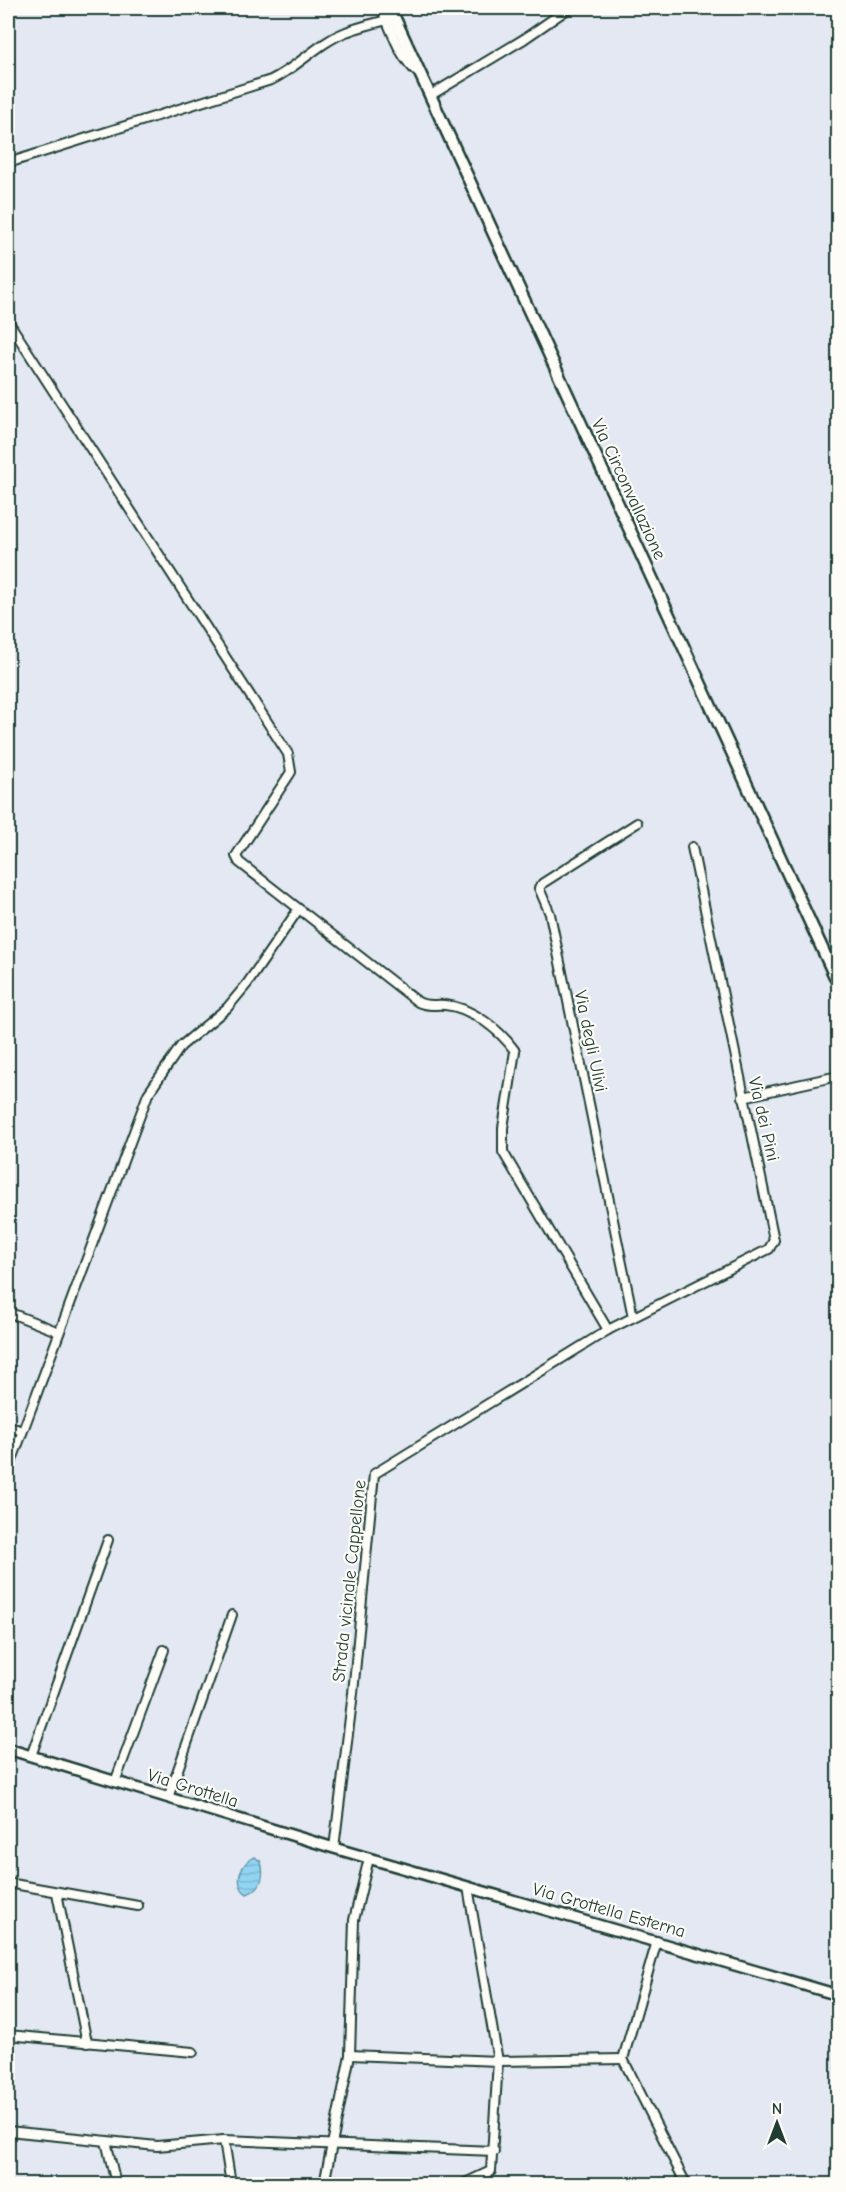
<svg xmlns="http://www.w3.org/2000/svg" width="846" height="2192" viewBox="0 0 846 2192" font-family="'Comic Neue',sans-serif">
  <defs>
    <pattern id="water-rules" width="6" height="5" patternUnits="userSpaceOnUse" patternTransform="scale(1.5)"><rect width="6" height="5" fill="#91d4f3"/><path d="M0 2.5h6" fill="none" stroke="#7db7d1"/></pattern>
  </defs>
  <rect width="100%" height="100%" fill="#e3e8f2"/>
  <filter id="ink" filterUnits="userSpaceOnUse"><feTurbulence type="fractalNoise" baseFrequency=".0167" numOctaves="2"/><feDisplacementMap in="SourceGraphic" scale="12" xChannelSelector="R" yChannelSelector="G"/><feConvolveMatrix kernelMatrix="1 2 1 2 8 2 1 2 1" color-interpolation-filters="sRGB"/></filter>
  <g filter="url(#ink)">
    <path fill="url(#water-rules)" stroke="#6398a7" stroke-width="1.5" d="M255,1857L261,1862C265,1877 261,1889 247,1894C233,1885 240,1862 255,1857Z"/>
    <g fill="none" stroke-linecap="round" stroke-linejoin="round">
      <g stroke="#1f3d34" stroke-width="12">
        <g id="minor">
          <path d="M381,8C392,30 398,56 418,73"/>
          <path d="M431,95L524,39L569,8"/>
          <path d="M8,163L271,80C298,67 318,43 346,32C361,26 379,22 395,18"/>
          <path d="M8,321L288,754L291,772L236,856L239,862L418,1002C427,1007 435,1004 445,1005C471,1007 500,1030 515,1051L503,1128V1152L608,1330"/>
          <path d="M743,1097L838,1076"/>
          <path d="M8,1312L59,1332"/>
          <path d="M633,1317L550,914L539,888L543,883L637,823"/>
          <path d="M8,1426L22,1431"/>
          <path d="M8,1471L148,1094L181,1046L227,1008L247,984L298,910"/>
          <path d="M31,1756L108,1540"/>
          <path d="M115,1782L164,1650"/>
          <path d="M168,1798L232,1615"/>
          <path d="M334,1848L353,1693L374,1474L608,1330L769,1249L774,1240L692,847"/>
          <path d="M8,1883L138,1906"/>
          <path d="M57,1893L87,2043"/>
          <path d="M657,1941L623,2059L686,2184"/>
          <path d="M8,2035L193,2052"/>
          <path d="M350,2055L498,2061L468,1887"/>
          <path d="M8,2131L157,2146L224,2140L494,2151"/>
          <path d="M224,2140L231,2184"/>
          <path d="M106,2141L116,2184"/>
          <path d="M324,2184L350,2055L354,1920L369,1858"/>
          <path d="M463,2184L491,2171L498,2061L623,2059"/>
        </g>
      </g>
      <g stroke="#1f3d34" stroke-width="14">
        <path id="tertiary" d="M8,1749L334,1848L838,1995"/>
      </g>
      <g stroke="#1f3d34" stroke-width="15">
        <path id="secondary" d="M390,8L838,983"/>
      </g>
      <use href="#minor" stroke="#fdfcf7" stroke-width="8"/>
      <use href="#tertiary" stroke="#fdfcf7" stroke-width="9"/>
      <use href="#secondary" stroke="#fdfcf7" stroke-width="10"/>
    </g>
  </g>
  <g text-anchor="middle" stroke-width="4.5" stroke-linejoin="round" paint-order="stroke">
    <g font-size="18" fill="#1f3d34" stroke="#fdfcf7">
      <text transform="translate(629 489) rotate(65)" y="6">Via Circonvallazione</text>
      <text transform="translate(591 1041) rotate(78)" y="6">Via degli Ulivi</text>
      <text transform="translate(764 1119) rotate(77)" y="6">Via dei Pini</text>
      <text transform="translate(349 1581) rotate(-84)" y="6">Strada vicinale Cappellone</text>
      <text transform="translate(193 1788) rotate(17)" y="6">Via Grottella</text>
      <text transform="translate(609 1910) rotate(16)" y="6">Via Grottella Esterna</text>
    </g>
  </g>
  <rect width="846" height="2192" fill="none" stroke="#fdfcf7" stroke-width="30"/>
  <rect x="15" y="15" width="816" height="2162" fill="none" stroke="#1f3d34" stroke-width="2" filter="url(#ink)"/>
  <g transform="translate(777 2123)" stroke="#fdfcf7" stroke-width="4.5" paint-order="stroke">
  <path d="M0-4.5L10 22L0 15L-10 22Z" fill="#1f3d34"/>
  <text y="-9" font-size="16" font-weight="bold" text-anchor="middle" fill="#1f3d34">N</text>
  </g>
</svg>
